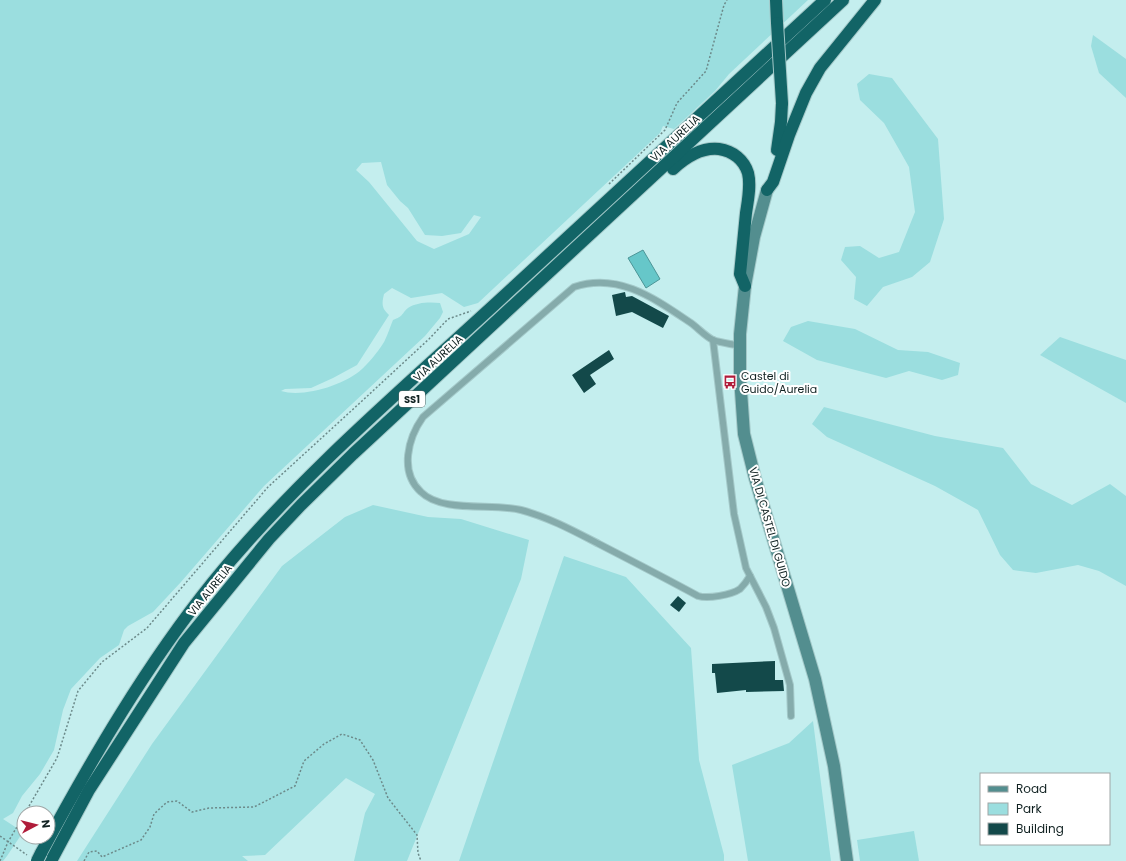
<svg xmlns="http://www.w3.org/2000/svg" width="1126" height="861" viewBox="0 0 1126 861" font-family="Poppins,sans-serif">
  <rect width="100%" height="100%" fill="#c4eeee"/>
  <g fill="#9bdedf" fill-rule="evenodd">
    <path d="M0,0H808L729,74L715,91L674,129L663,126L660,133L478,303L464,307L442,293L411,298L392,288L384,294C382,303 381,308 389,315L357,365L333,378L311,388L285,389L281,391C303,398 345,385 362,369C368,364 382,347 385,340C388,334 390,327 393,320C404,316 401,314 408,308C417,302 430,302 440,303L443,312L440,318L425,336L264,486L181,582L153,612L128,626L124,630L119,645L100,658L71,689L63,710L54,750L40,774L22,796L13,813L3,819L23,832L7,856L3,861H0ZM381,162L387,185L400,201L408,208L425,235L442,236L461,233L474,215L481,217L469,234L434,249L417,241L369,182L356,170L362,163Z"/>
    <path d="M1093,35L1126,59V98L1099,73L1091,46Z"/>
    <path d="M869,74L892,78L938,139L944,219L930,262L912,277L883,287L867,306L854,299L856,277L841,260L845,247L860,246L879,258L899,252L915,212L909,167L884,123L860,100L857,84Z"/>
    <path d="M808,321L855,329L898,350L928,352L960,363L958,375L942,380L909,371L886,378L817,360L783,341L791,327Z"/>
    <path d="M1060,337L1126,360V403L1040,355Z"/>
    <path d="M824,407L935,436L1003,448L1031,484L1072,505L1110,484L1126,496V586L1099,571L1078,565L1036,573L1013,570L1000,555L978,510L935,486L827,437L812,424Z"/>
    <path d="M373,505L428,517L461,519L529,540L521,579L407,861H354L365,813L375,794L346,778L265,855L242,856L248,861H77L152,744L282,566L345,517Z"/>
    <path d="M564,556L626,577L691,648L699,760L724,855V861H459Z"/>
    <path d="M813,721L831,861H748L732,765L789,743Z"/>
    <path d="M914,831L919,861H860L857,840Z"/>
  </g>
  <path fill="#66c7c9" stroke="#4c9597" d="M643,250L660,279L646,288L628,258Z"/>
  <g fill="#13494a">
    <path d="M625,292L626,297L632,296L669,316L663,328L632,312L616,316L612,295Z"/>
    <path d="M609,350L614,359L590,375L596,384L584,393L572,375Z"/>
    <path d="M678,596L686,603L679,612L670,605Z"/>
    <path d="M775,661V680H783L784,691L746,692V690L717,693L715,673H712V664Z"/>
  </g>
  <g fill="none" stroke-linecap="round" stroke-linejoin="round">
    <g stroke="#a4c9c9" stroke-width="8">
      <g id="lane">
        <path d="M713,340L734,514L746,568L766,607L774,628L790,685L791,716"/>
        <path d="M740,346C732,344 721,343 713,340C705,336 698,328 691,323C655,299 619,272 574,287L423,417C408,438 399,472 421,492C442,513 492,503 521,510C548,517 574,531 599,544C632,561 665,578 698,596C708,599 731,595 740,589C744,585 747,581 750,576"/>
      </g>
    </g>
    <g stroke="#a4c9c9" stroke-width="14">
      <path id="secondary" d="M767,190L754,237L745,286L740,334V377L744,434L755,478L815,679L834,766L847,861"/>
    </g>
    <g stroke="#a4c9c9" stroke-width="14">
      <g id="highway">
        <path d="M776,0L777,23"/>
        <path d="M777,150L781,122L782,103"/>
        <path d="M673,169C686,157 701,147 719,149C733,151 744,160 748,173C751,185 748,200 746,213C744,233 742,253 740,274L745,286"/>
        <path d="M767,190L773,182L789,135L806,93L820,68L875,0"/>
        <path d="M41,853C91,760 147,664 213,582C296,480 397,394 493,306C604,205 714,102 825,0"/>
        <path d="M51,861L89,790L184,643L269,539L301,505L353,454L843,0"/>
      </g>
    </g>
    <g stroke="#6c8a8a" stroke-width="1.5" stroke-dasharray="2 2" stroke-linecap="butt">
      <path d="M609,184L665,130L677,103L706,71L724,5L727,0"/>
      <path d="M25,813L57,758L78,691L102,662L147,628L268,487L362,401L429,339L448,319L471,311"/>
      <path d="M0,836L27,855"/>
      <path d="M0,861L8,842L24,815"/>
      <path d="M84,861L89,852L97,851L102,857L141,840L150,827L154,814L167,802L177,801L192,812L209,808L254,807L295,786L304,761L324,744L342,734L360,740L373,760L388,798L417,835L418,853L421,861"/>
    </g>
    <use href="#lane" stroke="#85abab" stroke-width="6"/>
    <use href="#secondary" stroke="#538e8f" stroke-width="12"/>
    <use href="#highway" stroke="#126466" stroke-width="12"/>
    <g stroke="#a4c9c9" stroke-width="14" stroke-linecap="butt">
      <g id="highway-bridge">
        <path d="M777,23L782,103"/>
        <path d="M37,861L41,853"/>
      </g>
    </g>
    <use href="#highway-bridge" stroke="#126466" stroke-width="12"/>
  </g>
  <defs>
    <g id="bus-bare" transform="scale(1.08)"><path d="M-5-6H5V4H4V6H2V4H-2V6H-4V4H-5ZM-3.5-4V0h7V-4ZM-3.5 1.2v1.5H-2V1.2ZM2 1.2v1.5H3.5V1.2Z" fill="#b01c3a" stroke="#fff" stroke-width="2.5" paint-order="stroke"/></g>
  </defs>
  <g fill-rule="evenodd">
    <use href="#bus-bare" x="730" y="382"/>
  </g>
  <g text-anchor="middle" stroke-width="4" stroke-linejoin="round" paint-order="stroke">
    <rect fill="#fff" stroke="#586464" stroke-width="1" x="399" y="391" width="26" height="16" rx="3"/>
    <g font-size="10" font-weight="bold" fill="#102121">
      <text x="412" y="403">SS1</text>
    </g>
    <g font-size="11" fill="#102121" stroke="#fff">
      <text transform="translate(675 138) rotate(-43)" y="4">VIA AURELIA</text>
      <text transform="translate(438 358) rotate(-43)" y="4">VIA AURELIA</text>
      <text transform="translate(770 527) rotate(74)" y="4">VIA DI CASTEL DI GUIDO</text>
      <text transform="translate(210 590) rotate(-51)" y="4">VIA AURELIA</text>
    </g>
    <g font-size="11" fill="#102121" stroke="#fff" text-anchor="start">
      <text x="741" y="380">Castel di<tspan x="741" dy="13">Guido/Aurelia</tspan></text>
    </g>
  </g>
  <rect x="980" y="773" width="130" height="72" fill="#ffffff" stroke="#9fa6a6"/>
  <rect x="988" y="786" width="20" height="6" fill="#538e8f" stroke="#9fa6a6"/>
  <text x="1016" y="793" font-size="12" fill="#102121">Road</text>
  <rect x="988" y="803" width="20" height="12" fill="#9bdedf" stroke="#9fa6a6"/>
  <text x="1016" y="813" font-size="12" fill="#102121">Park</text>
  <rect x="988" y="823" width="20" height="12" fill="#13494a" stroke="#9fa6a6"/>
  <text x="1016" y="833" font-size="12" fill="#102121">Building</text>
  <g transform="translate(36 825) rotate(83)"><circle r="19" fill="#ffffff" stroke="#9fa6a6"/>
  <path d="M0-3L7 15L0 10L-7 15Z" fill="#b01c3a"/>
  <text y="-6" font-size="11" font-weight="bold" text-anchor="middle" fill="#102121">N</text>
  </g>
</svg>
